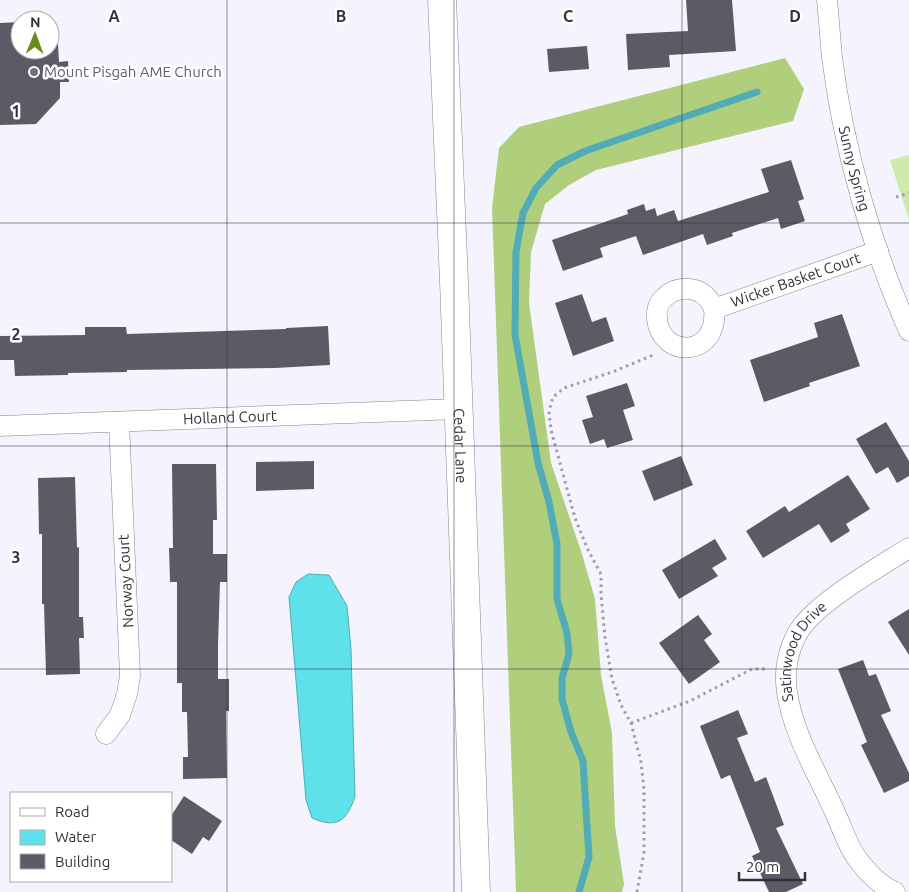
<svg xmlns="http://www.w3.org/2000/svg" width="909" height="892" viewBox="0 0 909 892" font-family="Ubuntu,sans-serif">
  <rect width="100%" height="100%" fill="#f5f3fd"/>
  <path fill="#cfe9ab" d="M909,155V220L890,160Z"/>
  <path fill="#afcf7d" d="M785,58L804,89L793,121L596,170L569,185L545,204L531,252L529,303L551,463L582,554L595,599L601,675L612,733L615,826L624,884L622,892H516L492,208L499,148L519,127Z"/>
  <path fill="#5ee1ea" stroke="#51acb5" d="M308,574L329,575L347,606L351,649L355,797C346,821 338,829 312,818L306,800L289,597L296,582Z"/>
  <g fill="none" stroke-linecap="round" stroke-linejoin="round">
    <path stroke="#51acb5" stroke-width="7" d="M579,892L589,857L583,761L571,732L562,699V678L569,654L567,633L557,599V544L549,502L538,463L515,335L516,252L523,213L536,188L557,165L585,151L757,92"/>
  </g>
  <g fill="#5d5a67">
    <path d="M686,0H732L736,51L669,55L670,67L628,70L626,34L688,31Z"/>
    <path d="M20,22V50H50V37L58,44L59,62L68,61L69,82H60V98L36,124L0,125V23Z"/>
    <path d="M587,46L589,69L549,72L547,49Z"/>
    <path d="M791,160L804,199L798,201L805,221L781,229L778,218L732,233L733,236L707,245L703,234L643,255L636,236L600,248L603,257L563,271L552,240L628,214L627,210L644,204L646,211L655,208L657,216L674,210L678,221L769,192L761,169Z"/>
    <path d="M582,294L592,322L606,317L614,341L573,356L555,303Z"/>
    <path d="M842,314L860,366L809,383L810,386L764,402L750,360L818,337L814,323Z"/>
    <path d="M328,326L330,365L275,368L127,370V372L68,373V375L15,376L14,360H0V336L85,335V327H126L127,334L286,329V328Z"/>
    <path d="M627,383L635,406L623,410L633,440L607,448L604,439L590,444L582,420L593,417L586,396Z"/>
    <path d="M886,422L909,461V476L897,483L888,467L876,474L856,439Z"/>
    <path d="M681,456L693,485L654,501L642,471Z"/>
    <path d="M314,461V489L256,491V462Z"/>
    <path d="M172,464H216L217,520H213V554H227V582H220L218,645V679H229V711H226L227,778L183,779V757H188L187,712H182V683H177V582H170L169,548H173Z"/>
    <path d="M848,475L870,509L846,524L850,531L831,543L819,524L763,558L746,531L785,506L789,512Z"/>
    <path d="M75,477L77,548L79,547V617H83L84,638H79L80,674L46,675L44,604H42V534H39L38,478Z"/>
    <path d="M715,539L727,559L712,568L718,576L679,599L662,570Z"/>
    <path d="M909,609V655L888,622Z"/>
    <path d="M698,615L712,634L704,640L720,662L689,684L659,643Z"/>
    <path d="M863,660L869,676L876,674L891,711L881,715L909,773V781L884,793L861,745L867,742L838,669Z"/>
    <path d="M738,710L748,734L737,738L755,782L766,777L784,825L776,828L803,884L786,892H769L752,856L760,852L730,775L721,779L700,726Z"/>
    <path d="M184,796L222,821L209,841L203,837L192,854L171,840V816Z"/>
  </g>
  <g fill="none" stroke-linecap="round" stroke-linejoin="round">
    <g stroke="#868391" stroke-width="21">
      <g id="minor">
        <path id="s1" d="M827,0C829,19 830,38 832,57C843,147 872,248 909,331"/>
        <path id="s2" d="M714,309C712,306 711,301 708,299C697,285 675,286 664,298C658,303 656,312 657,319C661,359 719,358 714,309L878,251"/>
        <path id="s3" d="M0,426L459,409"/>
        <path d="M106,734L120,715L127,694L130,676L119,422"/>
        <path id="s4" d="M895,892C879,885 866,871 856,857C846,843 841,824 833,808C816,771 793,733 787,692C784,673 787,654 796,636C811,605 878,568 909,548"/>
      </g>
    </g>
    <g stroke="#868391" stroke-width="29">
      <g id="secondary">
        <path id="s5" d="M442,0L454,281L476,892"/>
      </g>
    </g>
    <g stroke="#9f9ea6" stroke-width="3" stroke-dasharray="2.5 4" stroke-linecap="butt">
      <path d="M896,197L909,193"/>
      <path d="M631,723L690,701L752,669H765"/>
      <path d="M637,892L644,852V789L641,762L631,723L621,705L612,679L605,637L601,594V574L588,550L575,518L551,430L549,411L553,397L564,388L615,371L653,355"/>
    </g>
    <use href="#minor" stroke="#fff" stroke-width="20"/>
    <use href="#secondary" stroke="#fff" stroke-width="28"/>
  </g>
  <path fill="none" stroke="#333238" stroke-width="1" stroke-opacity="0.55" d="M227,0V892M454,0V892M682,0V892M0,223H909M0,446H909M0,669H909"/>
  <circle fill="#6b7280" stroke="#fff" stroke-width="2" cx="34" cy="72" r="5"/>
  <g text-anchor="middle" stroke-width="5" stroke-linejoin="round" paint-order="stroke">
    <g font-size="15" fill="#5b616d" stroke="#fff" text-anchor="start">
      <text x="44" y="77">Mount Pisgah AME Church</text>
    </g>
    <g font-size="15" fill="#333238" stroke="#fff">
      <text dy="5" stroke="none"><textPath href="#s1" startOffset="171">Sunny Spring</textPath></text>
      <text dy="5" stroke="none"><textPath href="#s2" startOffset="270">Wicker Basket Court</textPath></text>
      <text dy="5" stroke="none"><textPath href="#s3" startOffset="230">Holland Court</textPath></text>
      <text dy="5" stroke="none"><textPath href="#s5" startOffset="446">Cedar Lane</textPath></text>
      <text transform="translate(126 581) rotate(-93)" y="5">Norway Court</text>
      <text dy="5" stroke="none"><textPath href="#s4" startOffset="278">Satinwood Drive</textPath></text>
    </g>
  </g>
  <g font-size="16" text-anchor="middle" font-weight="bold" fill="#333238" stroke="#fff" stroke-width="5" stroke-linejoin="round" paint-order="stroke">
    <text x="114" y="22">A</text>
    <text x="341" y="22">B</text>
    <text x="568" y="22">C</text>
    <text x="795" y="22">D</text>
    <text x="16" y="117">1</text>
    <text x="16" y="340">2</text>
    <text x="16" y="563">3</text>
  </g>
  <rect x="10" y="792" width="162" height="90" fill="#ffffff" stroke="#adadaf"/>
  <rect x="20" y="808" width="25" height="8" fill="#ffffff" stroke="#adadaf"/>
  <text x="55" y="817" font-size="15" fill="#333238">Road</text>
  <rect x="20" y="830" width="25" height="15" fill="#5ee1ea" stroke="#adadaf"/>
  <text x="55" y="842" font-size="15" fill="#333238">Water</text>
  <rect x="20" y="854" width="25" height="15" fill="#5d5a67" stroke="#adadaf"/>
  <text x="55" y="867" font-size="15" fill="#333238">Building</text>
  <g transform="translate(35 35) rotate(1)"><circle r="24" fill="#ffffff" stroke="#adadaf"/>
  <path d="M0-4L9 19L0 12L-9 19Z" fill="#668d1b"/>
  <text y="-8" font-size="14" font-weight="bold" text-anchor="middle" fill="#333238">N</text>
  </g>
  <path d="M739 872v8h66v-8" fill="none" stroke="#333238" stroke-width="2.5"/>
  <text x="746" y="872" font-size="15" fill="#333238" stroke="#ffffff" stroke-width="4" paint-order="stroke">20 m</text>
</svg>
